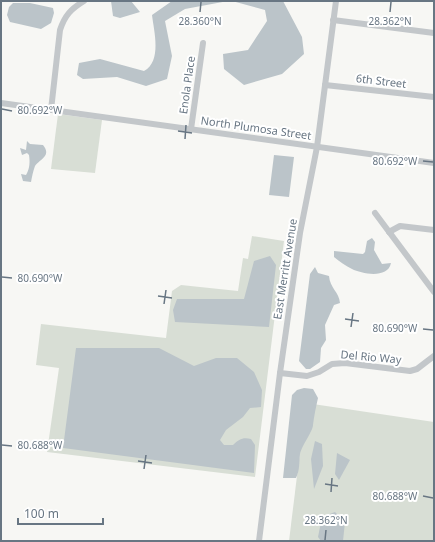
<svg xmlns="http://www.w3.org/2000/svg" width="435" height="542" viewBox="0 0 435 542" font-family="'Noto Sans',sans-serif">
  <rect width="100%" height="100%" fill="#f7f7f4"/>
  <g fill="#d8ded5">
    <path d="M58,114L102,120L95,173L51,169Z"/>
    <path d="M252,236L284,241L255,477L47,452L59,368L36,365L41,324L166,338L172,291L181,285L238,291L243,258L248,259Z"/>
    <path d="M306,403L434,422V541H289Z"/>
  </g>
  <g fill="#bbc4c9">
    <path d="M111,1H131L140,12L120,18L113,16Z"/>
    <path d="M172,1H228L185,9L165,21L172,56L167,79L146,86L117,77L83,79L77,75L79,63L100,59L144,71C162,61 154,32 152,15Z"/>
    <path d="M232,1H283L302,37L304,54L282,74L244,85L224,69L223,54L248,50L267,21L265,10Z"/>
    <path d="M13,3H30L53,8L54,13L51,23L41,29L10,22L7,15L9,7Z"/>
    <path d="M27,141L30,144L43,145C52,156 40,159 35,166C33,171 32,177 31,182L23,181L21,174L26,175C30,168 30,162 29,155L27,153L22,155L20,148L26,150Z"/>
    <path d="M274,155L294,157L289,197L269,195Z"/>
    <path d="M372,238L375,242L374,250L382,264L391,263C388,279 362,274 352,269C346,266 339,261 334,257V251L363,254L365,252L367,241Z"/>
    <path d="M270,256L276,265L269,327L175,322L173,310L177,299H244L254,261Z"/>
    <path d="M315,267L318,273L329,276C330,288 339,292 340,303L334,305L325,325L326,340L321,348L320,362L310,369H306L299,361L310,274Z"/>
    <path d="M76,348H159L194,366L216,358H237L254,372L262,390L261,407L250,408L243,417L226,430L220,440L224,445H233C239,439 243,437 251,439L255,445L254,473L63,448Z"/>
    <path d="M304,388L313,389L318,398C316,407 314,416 313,425C313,431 302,445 300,454C299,462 300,470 296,478H283L292,395L297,390Z"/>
    <path d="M315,441L322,444L323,466L314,489L311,459Z"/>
    <path d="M337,453L350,460L339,480L335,474Z"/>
    <path d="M335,512L345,522L343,541H321L318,537L322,517Z"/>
  </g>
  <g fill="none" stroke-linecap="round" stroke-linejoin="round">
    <g stroke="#c3c7ca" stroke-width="6">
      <path d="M333,20L434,33"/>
      <path d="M325,85L434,97"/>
      <path d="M1,103L434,163"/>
      <path d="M51,110L60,30C65,15 71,9 84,1"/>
      <path d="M191,129L203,43"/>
      <path d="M375,213L434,292"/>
      <path d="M389,232L400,226L434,230"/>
      <path d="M280,373L307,376L319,372L332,364L345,363L410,371L417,369L434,356"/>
      <path d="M259,541L280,373L300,233L317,147L336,1"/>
    </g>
  </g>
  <path fill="none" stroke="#687683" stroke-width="1.5" d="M200,12L201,2M390,12L391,2M2,109L12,111M178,131L192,133M185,139L186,125M423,161L433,162M2,277L12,278M158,296L172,298M164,304L166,290M345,319L359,321M351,327L353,313M423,329L433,330M2,445L12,446M138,461L152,463M144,469L146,455M325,484L338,486M331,492L332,478M423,496L433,498M325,540L326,530"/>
  <g text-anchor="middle" stroke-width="4" stroke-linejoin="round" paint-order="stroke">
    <g font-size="11" fill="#687683" stroke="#fff">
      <text transform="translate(381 81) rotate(7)" y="4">6th Street</text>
      <text transform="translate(187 85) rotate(-82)" y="4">Enola Place</text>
      <text transform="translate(256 128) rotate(8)" y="4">North Plumosa Street</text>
      <text transform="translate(285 269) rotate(-81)" y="4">East Merritt Avenue</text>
      <text transform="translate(371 357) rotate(5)" y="4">Del Rio Way</text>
    </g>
  </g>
  <g font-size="10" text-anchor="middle" fill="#687683" stroke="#fff" stroke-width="4" stroke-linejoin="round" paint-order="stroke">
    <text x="200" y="25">28.360°N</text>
    <text x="390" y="25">28.362°N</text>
    <text x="40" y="114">80.692°W</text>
    <text x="395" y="165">80.692°W</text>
    <text x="40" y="282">80.690°W</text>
    <text x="395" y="332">80.690°W</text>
    <text x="40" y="449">80.688°W</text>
    <text x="395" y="500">80.688°W</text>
    <text x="326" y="524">28.362°N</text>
  </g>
  <rect width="435" height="542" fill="none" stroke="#687683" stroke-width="4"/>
  <path d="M18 518v6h85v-6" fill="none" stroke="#687683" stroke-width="2"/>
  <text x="24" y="518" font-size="12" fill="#687683" stroke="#ffffff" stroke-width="3" paint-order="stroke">100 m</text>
</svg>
